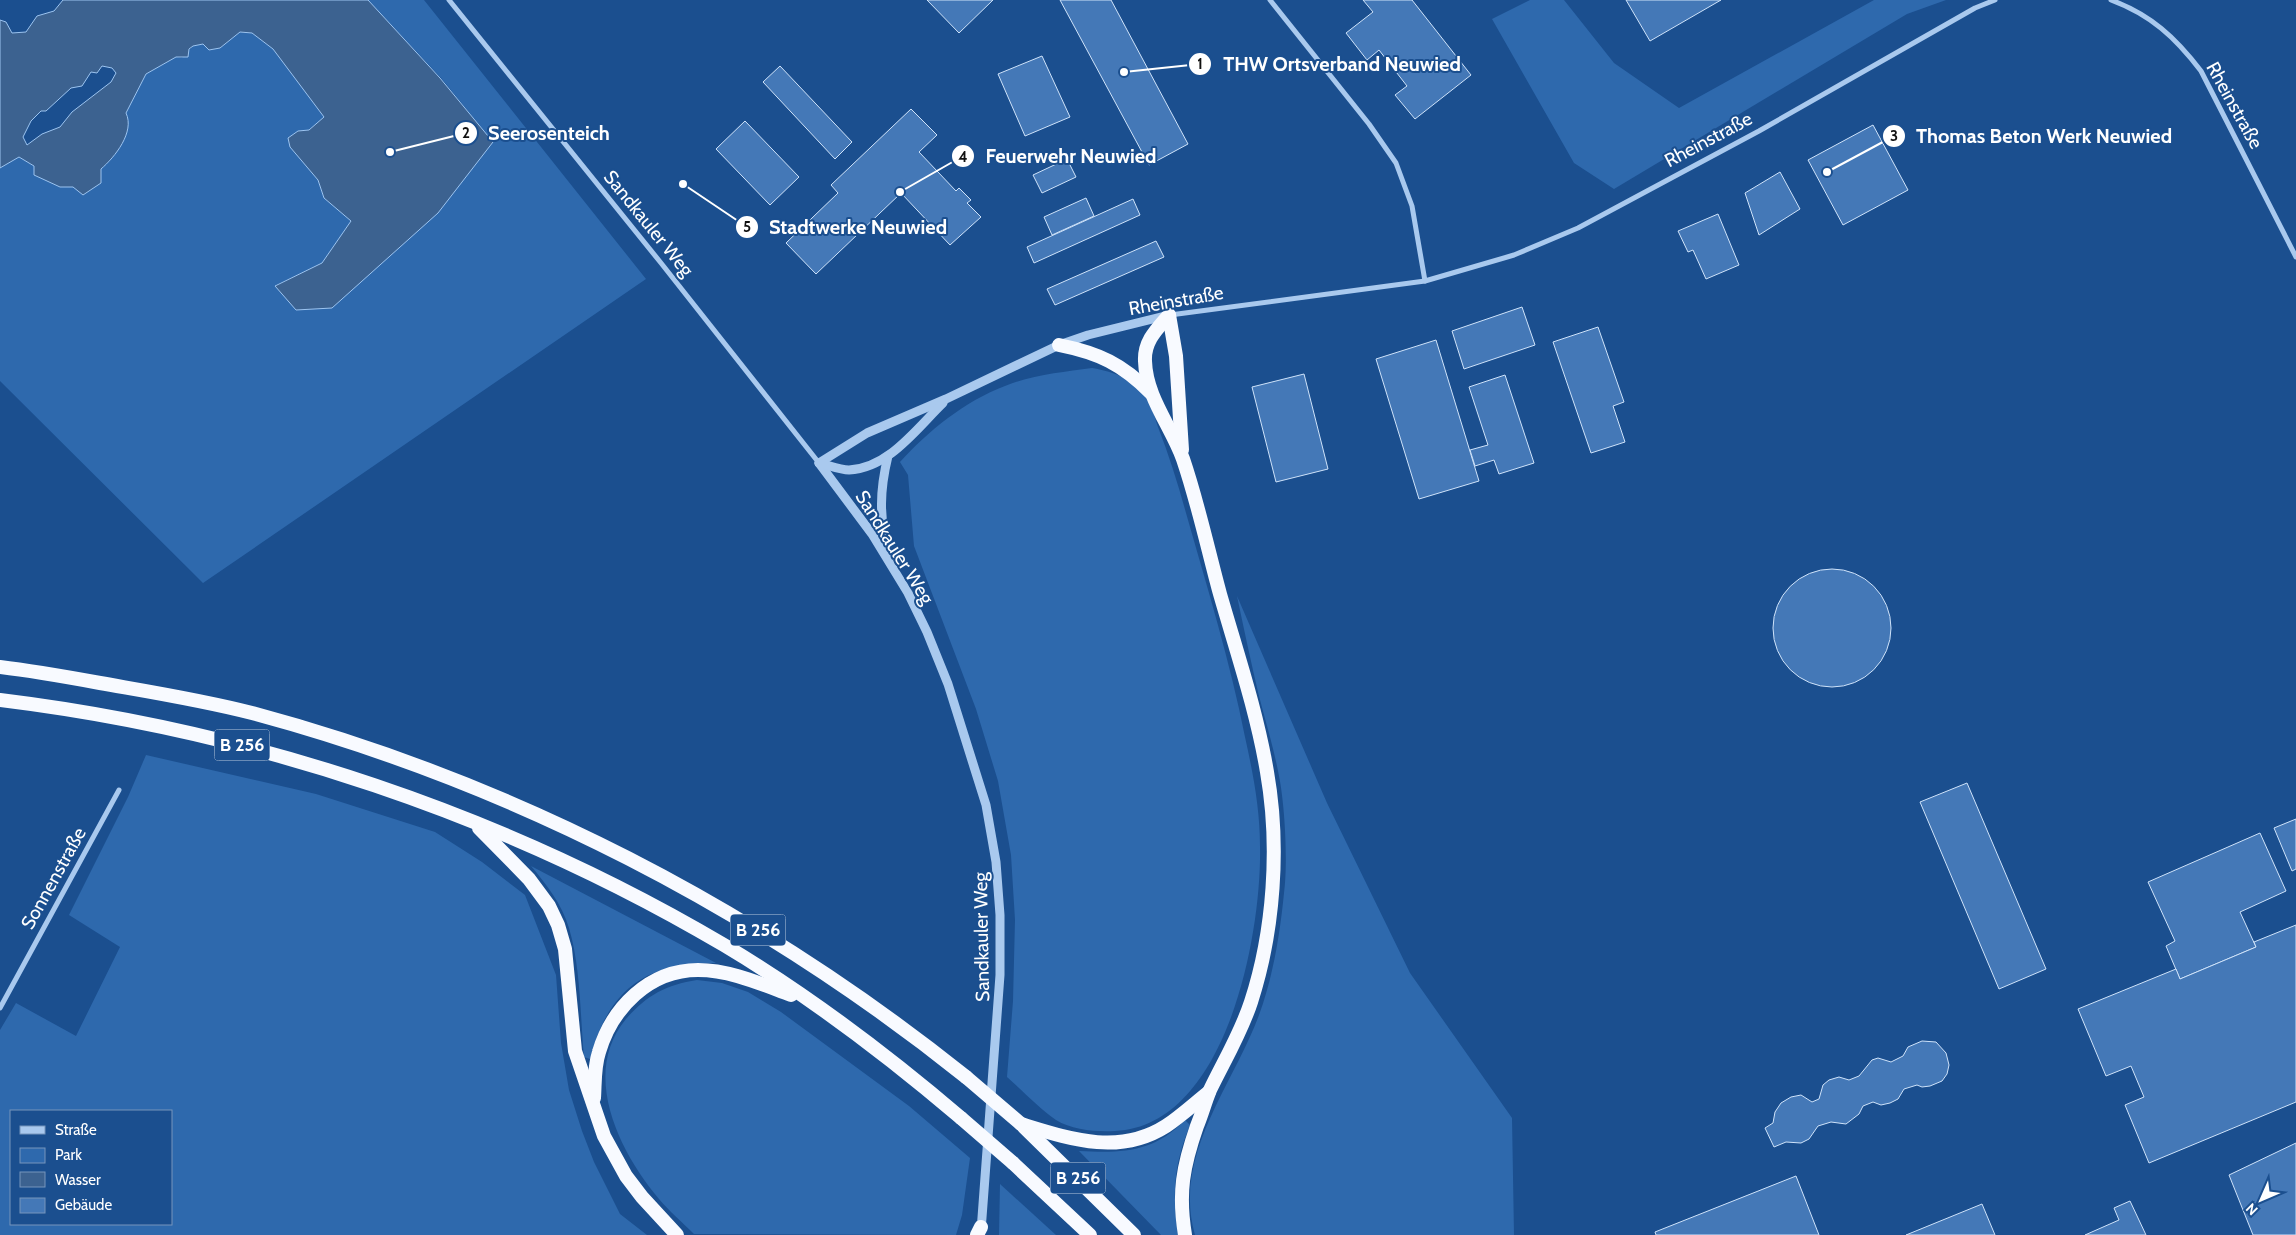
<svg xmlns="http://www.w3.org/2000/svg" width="2296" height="1235" viewBox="0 0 2296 1235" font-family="Cabin,sans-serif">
  <rect width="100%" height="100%" fill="#1b4f8f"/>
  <g fill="#2e69ad" fill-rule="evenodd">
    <path d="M368,0H424L646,279L203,583L0,381V168L19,157L34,166L60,187H73L110,161L126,113L146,74L176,57L182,58L193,46L203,44L209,50L220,48L240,32L252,33L273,49L324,117L309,130L298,131L289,138L290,146L318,180L324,198L351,221L322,263L276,285L296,310L493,142L441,78Z"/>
    <path d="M1530,0H1564L1614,63L1679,108L1874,0H1946L1907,14L1614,189L1574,163L1492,19Z"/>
    <path d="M1092,368C1116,372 1132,379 1147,399C1152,407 1155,418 1158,427C1169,455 1178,484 1186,513C1207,587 1230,661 1245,737C1253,773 1260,809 1260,846C1262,933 1227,1126 1115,1131C1096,1132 1072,1130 1056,1120C1039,1108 1023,1091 1007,1077L1013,1001L1015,920L1011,855L998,781L976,709L914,546L908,475L900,462C928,431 965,401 1005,386C1032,375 1063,372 1092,368Z"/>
    <path d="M1237,596L1327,803L1410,973L1512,1118L1514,1235H1195C1172,1155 1233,1086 1259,1015C1273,977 1280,934 1284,893C1288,863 1285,806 1279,776C1274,749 1266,723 1259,696C1251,663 1244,629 1237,596Z"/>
    <path d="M146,755L316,794L435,832L482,862L525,895L556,975L561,1043L569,1090L582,1131L594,1162L620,1214L647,1235H0V1030L16,1003L76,1036L120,947L69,915L128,797ZM11,1111H171V1224H11Z"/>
    <path d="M531,866L716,963C645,962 608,990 590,1059L584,1057C580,1015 581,969 569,928C562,904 546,884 531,866Z"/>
    <path d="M697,980L722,983L748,992L781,1012L909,1106L970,1158L962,1215L956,1235L694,1234C682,1222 669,1211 659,1199C620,1153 580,1074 626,1019C647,995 666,985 697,980Z"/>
    <path d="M1185,1120L1190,1125C1174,1164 1172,1193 1178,1235H1161L1079,1151C1122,1153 1153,1153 1185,1120Z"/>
    <path d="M1000,1184L1056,1235H999Z"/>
  </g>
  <path fill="#3c6290" stroke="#9cc4f0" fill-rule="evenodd" d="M63,0H368L440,78L493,142L438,213L332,308L296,310L275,286L322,263L351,221L324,198L318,180L290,147L288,138L298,131L309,130L324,117L273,49L252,33L240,32L220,48L209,50L203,44L193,46L189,49L188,57H176L146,74L126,113C135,132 115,157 101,169V183L83,195L73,187H60L34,175V166L19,157L0,168V20L6,22L12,33L26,32L37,16L54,11ZM102,66L112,68L116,73L111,82L72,112L60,127L42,134L27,145L23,137L31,121L41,111H46L71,88L82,86L91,72L97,73Z"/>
  <g fill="#4478b7" stroke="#cfe3fa">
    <path d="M927,0H993L959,33Z"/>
    <path d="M1060,0H1111L1188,144L1149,165Z"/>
    <path d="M1363,0H1412L1471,75L1415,119L1395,95L1407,86L1379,50L1367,60L1346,33L1373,12Z"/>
    <path d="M1626,0H1721L1650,41Z"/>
    <path d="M1042,56L1070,117L1025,136L998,74Z"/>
    <path d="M780,66L852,142L835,159L763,82Z"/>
    <path d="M911,109L937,135L919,152L956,191L959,188L971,200L967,203L981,217L950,245L901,193L816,274L786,243L838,193L831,185Z"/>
    <path d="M745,121L799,177L770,205L716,149Z"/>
    <path d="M1873,125L1908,190L1843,225L1808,160Z"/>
    <path d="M1067,159L1076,177L1042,193L1033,175Z"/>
    <path d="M1780,172L1800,209L1759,235L1745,193Z"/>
    <path d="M1086,198L1094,216L1052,235L1044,217Z"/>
    <path d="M1133,199L1140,215L1034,263L1027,247Z"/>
    <path d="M1718,214L1739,265L1706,279L1693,250L1688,252L1678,231Z"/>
    <path d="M1156,241L1164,257L1055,305L1047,289Z"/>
    <path d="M1522,307L1535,345L1464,369L1452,331Z"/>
    <path d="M1598,327L1624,402L1613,406L1625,442L1591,453L1553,342Z"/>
    <path d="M1436,340L1479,481L1419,499L1376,359Z"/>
    <path d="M1304,374L1328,469L1276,482L1252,387Z"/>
    <path d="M1505,375L1534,463L1499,474L1494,460L1475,466L1470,450L1488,445L1469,387Z"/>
    <circle cx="1832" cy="628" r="59"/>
    <path d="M1967,783L2046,969L1999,989L1920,802Z"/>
    <path d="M2296,819V869L2292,871L2274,828Z"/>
    <path d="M2260,833L2286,891L2240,912L2256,947L2180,979L2166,946L2175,941L2148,882Z"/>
    <path d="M2296,925V1102L2149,1163L2125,1105L2144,1097L2131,1066L2106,1076L2078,1009L2176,969L2180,979L2256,947L2254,942Z"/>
    <path d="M1922,1041L1936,1042L1946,1053L1949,1065L1947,1074L1942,1081L1930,1086L1922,1087L1917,1085L1904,1089L1898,1099L1890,1103L1881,1105L1873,1102L1863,1106L1859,1114L1846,1124L1831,1122L1818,1126L1809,1139L1801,1143L1786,1142L1774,1147L1765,1128L1773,1123L1775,1112L1781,1103L1791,1097L1801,1095L1812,1102L1819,1099L1823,1085L1829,1080L1839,1077L1849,1080L1859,1076L1872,1060L1878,1058L1891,1062L1903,1056L1908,1047Z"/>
    <path d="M2296,1143V1235H2253L2229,1175Z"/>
    <path d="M1796,1176L1819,1235H1656L1655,1232Z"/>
    <path d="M2130,1201L2146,1235H2085L2119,1220L2114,1208Z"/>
    <path d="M1982,1204L1995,1235H1906Z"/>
  </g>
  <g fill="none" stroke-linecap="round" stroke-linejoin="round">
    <g stroke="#a9c9ee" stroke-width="5">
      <path d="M449,0L661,263L819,463"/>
      <path d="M1270,0L1369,124L1396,163L1412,206L1425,281"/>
      <path d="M2111,0C2151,15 2175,37 2201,71L2296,257"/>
      <path d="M1170,315L1425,281L1514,255L1578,228L1759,131L1975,8L1995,0"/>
      <path d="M0,1008L119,790"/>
    </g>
    <g stroke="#a9c9ee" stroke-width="9">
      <path d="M888,456C879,493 879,520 890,557"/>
      <path d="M819,463L872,534L908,593L927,632L948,684L986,805L996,862L1000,915V975L981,1231"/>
      <path d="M819,463L867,433L946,399L1059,345L1088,335L1169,315"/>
      <path d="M819,463C828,465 840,470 849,470C889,468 917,428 943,403"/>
    </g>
    <g stroke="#f8faff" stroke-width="14">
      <path d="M1169,315C1157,329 1144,341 1145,361C1146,397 1171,426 1183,459C1198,503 1208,550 1220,594C1237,653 1257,712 1267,772C1280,846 1274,931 1251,1002C1241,1033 1224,1061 1210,1090C1205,1102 1202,1114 1197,1126C1183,1166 1178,1193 1185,1235"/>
      <path d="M1169,315L1176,356L1182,450"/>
      <path d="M1059,345C1099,353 1122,364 1151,393"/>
      <path d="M0,667C34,671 67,677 100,683C151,692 202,700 252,713C513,783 756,909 966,1077"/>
      <path d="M0,700C254,731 504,815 724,945C808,995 887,1055 961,1118"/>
      <path d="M479,828L529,879L549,906L558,925L565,949L575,1051L604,1136L626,1176L642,1197L677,1235"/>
      <path d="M594,1098C595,1083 594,1067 599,1052C612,1008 649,970 698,970C730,970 761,984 791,995"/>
      <path d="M1021,1124C1070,1139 1119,1156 1166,1126C1181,1116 1195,1103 1209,1092"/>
      <path d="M1024,1127L1134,1235"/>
      <path d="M1013,1163L1090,1235"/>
      <path d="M977,1235L981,1227"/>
    </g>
    <g stroke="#f8faff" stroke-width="14">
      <path d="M966,1077L1021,1124"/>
      <path d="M961,1118L1013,1163"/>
    </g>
  </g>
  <g text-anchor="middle" stroke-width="4" stroke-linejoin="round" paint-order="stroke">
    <g fill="#1b4f8f" stroke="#bbcadd" stroke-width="1">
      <rect x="214.5" y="729.5" width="55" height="31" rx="4"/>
      <rect x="730.5" y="914.5" width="55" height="31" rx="4"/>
      <rect x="1050.5" y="1162.5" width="55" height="31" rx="4"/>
    </g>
    <g font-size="18" font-weight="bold" fill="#fff">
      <text x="242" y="751">B 256</text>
      <text x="758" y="936">B 256</text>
      <text x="1078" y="1184">B 256</text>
    </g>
    <g font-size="19" fill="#fff" stroke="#1b4f8f">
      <text transform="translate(2235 105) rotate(61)" y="7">Rheinstraße</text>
      <text transform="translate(1708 139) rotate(-28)" y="7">Rheinstraße</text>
      <text transform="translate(649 223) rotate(51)" y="7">Sandkauler Weg</text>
      <text transform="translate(1176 300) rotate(-10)" y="7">Rheinstraße</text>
      <text transform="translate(895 547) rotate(58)" y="7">Sandkauler Weg</text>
      <text transform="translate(53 878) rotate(-61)" y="7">Sonnenstraße</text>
      <text transform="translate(981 937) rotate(-91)" y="7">Sandkauler Weg</text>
    </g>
  </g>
  <path fill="none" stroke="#fff" stroke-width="2" d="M1124 72L1200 64M390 152L466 133M1827 172L1894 136M900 192L963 156M683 184L747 227"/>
  <g fill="#fff" stroke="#1b4f8f" stroke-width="2">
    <circle cx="1124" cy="72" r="5"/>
    <circle cx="390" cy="152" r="5"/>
    <circle cx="1827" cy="172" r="5"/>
    <circle cx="900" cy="192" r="5"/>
    <circle cx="683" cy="184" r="5"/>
    <circle cx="1200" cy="64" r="12"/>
    <circle cx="466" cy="133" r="12"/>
    <circle cx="1894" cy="136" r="12"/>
    <circle cx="963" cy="156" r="12"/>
    <circle cx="747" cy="227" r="12"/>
  </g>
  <g font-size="15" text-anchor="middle" font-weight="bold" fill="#111">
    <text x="1200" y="69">1</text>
    <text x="466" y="138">2</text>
    <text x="1894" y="141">3</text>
    <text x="963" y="162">4</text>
    <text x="747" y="232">5</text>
  </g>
  <g font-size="20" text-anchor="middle" font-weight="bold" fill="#fff" stroke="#1b4f8f" stroke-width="4" stroke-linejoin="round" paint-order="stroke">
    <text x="1342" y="71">THW Ortsverband Neuwied</text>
    <text x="549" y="140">Seerosenteich</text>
    <text x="2044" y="143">Thomas Beton Werk Neuwied</text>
    <text x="1071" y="163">Feuerwehr Neuwied</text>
    <text x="858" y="234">Stadtwerke Neuwied</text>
  </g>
  <rect x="10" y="1110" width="162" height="115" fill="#1b4f8f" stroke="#7695bc"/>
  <rect x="20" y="1126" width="25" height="8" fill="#a9c9ee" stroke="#7695bc"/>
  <text x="55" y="1135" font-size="15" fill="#ffffff">Straße</text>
  <rect x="20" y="1148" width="25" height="15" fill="#2e69ad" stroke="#7695bc"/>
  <text x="55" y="1160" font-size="15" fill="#ffffff">Park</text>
  <rect x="20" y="1172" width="25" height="15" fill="#3c6290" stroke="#7695bc"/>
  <text x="55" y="1185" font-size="15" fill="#ffffff">Wasser</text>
  <rect x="20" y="1198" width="25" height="15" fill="#4478b7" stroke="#7695bc"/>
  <text x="55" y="1210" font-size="15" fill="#ffffff">Gebäude</text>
  <g transform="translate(2261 1200) rotate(225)" stroke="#1b4f8f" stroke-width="4" paint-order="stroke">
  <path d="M0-4L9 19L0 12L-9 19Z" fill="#ffffff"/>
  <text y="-8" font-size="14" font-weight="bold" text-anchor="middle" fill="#ffffff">N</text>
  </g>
</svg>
